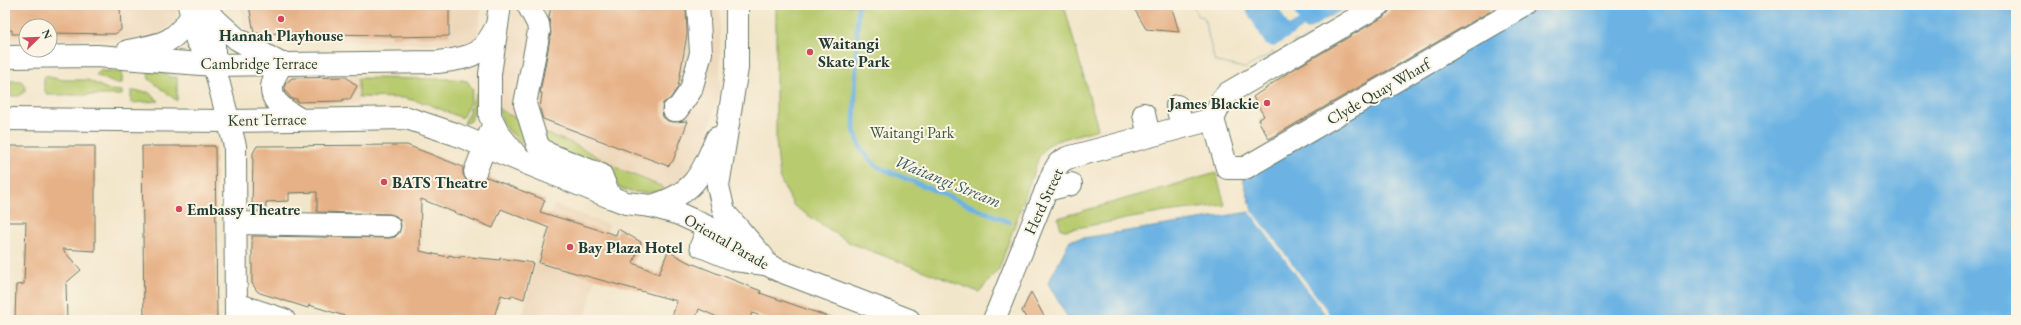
<svg xmlns="http://www.w3.org/2000/svg" width="2021" height="325" viewBox="0 0 2021 325" font-family="'EB Garamond',serif">
  <rect width="100%" height="100%" fill="#fcf5e5"/>
  <filter id="ink" filterUnits="userSpaceOnUse"><feTurbulence type="fractalNoise" baseFrequency=".025" numOctaves="2"/><feDisplacementMap in="SourceGraphic" scale="8" xChannelSelector="R" yChannelSelector="G"/><feConvolveMatrix kernelMatrix="1 2 1 2 8 2 1 2 1" color-interpolation-filters="sRGB"/></filter>
  <filter id="wash" filterUnits="userSpaceOnUse"><feTurbulence type="fractalNoise" baseFrequency=".012" numOctaves="4" result="noise"/><feDisplacementMap in="SourceGraphic" scale="16" xChannelSelector="R" yChannelSelector="G"/><feGaussianBlur stdDeviation="0.9" result="paint"/><feColorMatrix in="noise" values="0 0 0 0 0 0 0 0 0 0 0 0 0 0 0 0 0 1.4 0 .05"/><feComposite in="paint" operator="in"/></filter>
  <g filter="url(#wash)">
    <rect width="100%" height="100%" fill="#f2e6ca"/>
    <g fill="#edd7ba">
      <path d="M5,5H176L177,11L175,22L152,39H50V26H26V39H5Z"/>
      <path d="M240,5H482L476,44L247,39Z"/>
      <path d="M513,5H720V90L703,147L685,182L664,194L644,195L619,189L522,150L504,127L496,96Z"/>
      <path d="M289,74L359,75V103L296,105L280,97L281,78Z"/>
      <path d="M554,204L609,225L585,320H521L536,261Z"/>
    </g>
    <g fill="#b8cb6e" stroke="#6c8451">
      <path d="M776,5H1064L1098,129L1056,141L1047,146L1039,157L999,269L979,292L850,243L794,206L780,179L776,141Z"/>
      <path d="M100,71H122V83H114L96,75Z"/>
      <path d="M148,71L164,72L170,77H177V101L149,79Z"/>
      <path d="M44,76L64,80H88L109,90L122,91V95H47L44,88Z"/>
      <path d="M359,78L455,79L467,81L473,90L470,102L462,118L428,104L404,98L359,97Z"/>
      <path d="M5,81H21L25,85V91L19,96H5Z"/>
      <path d="M131,91L148,92L159,101L131,103Z"/>
      <path d="M477,92L479,96L471,121L464,124Z"/>
      <path d="M495,104C503,113 505,113 516,118C522,121 528,143 530,150L506,128Z"/>
      <path d="M541,132L572,143L621,170L663,187V189C655,195 626,193 619,187C615,184 616,177 613,172L548,145Z"/>
      <path d="M1216,173L1225,205L1165,212L1065,230L1061,229L1058,218Z"/>
    </g>
    <g fill="#6cb3e3" stroke="#46788c">
      <path d="M1194,5H1362L1298,43L1296,40L1293,42L1295,44L1275,55L1272,51V53L1245,68L1215,61L1204,17L1197,15Z"/>
      <path d="M1535,5H2016V320H1069L1048,283L1070,240L1250,212L1252,210L1242,175Z"/>
    </g>
    <g fill="#f2e6ca">
      <path d="M1194,5H1243L1266,45L1274,47L1303,28L1308,30L1351,5H1362L1298,43L1296,40L1293,42L1295,44L1275,55L1272,51V53L1245,68L1215,61L1204,17L1197,15Z"/>
      <path d="M1281,5L1290,7L1299,5L1293,11L1299,20L1289,26L1278,7Z"/>
      <path d="M1252,210L1334,320H1330L1250,212Z"/>
    </g>
    <g fill="none" stroke-linecap="round" stroke-linejoin="round">
      <path stroke="#6cb3e3" stroke-width="5" d="M858,5L854,130L862,151L876,166L1009,222"/>
    </g>
    <g id="blocks">
      <g fill="#e6b186">
        <path d="M5,5H120L121,30L115,34L50,33V26H26V34H12V30H5Z"/>
        <path d="M249,5H449V36L391,37V35L254,33Z"/>
        <path d="M551,5H686L687,34L678,87L670,99L663,103L662,110L663,117L668,121L674,122L688,121L673,161L668,166L543,119L540,109L542,93H540L551,33L549,18Z"/>
        <path d="M1132,5H1171L1179,32L1146,29Z"/>
        <path d="M1397,5H1501L1269,139L1258,120L1264,116L1253,97L1289,72L1385,16L1391,9Z"/>
        <path d="M346,77L357,86L350,99H343V101L297,102V99H292L285,91V84L292,78Z"/>
        <path d="M407,145L463,167V174L466,180L470,183L477,184L483,181L487,177L545,200L540,212L616,235L618,229L641,242L633,263L659,274L668,251L686,261L761,291L760,293L832,318L831,320H772L752,313L749,320H724L699,309L695,320H671L677,301L539,263L549,228L501,209L493,228L421,199L420,251L448,257L449,255L460,258L461,256L500,260V258L533,263L524,299L512,295L511,298L501,295L493,320H358L309,305L308,308L260,293L257,291L252,283V236L389,238L395,237L399,233L401,226L400,220L396,216L390,214L317,212V192L289,193V201L266,202V211H252L253,153L257,146Z"/>
        <path d="M5,146H95V251L62,249L81,270L66,283L67,320H15L16,285L24,284L26,222H5Z"/>
        <path d="M142,146H215L217,320H144Z"/>
        <path d="M1031,292L1038,305L1046,320H1027L1022,311Z"/>
      </g>
    </g>
  </g>
  <g filter="url(#ink)">
    <use href="#blocks" fill-opacity="0" stroke="#697868" stroke-width="1"/>
    <g fill="none" stroke-linecap="round" stroke-linejoin="round">
      <g stroke="#697868" stroke-width="24">
        <g id="minor">
          <path d="M189,5L197,41L214,65"/>
          <path d="M208,5L214,45V65L235,146L236,320"/>
          <path d="M528,5L538,24L539,31L525,104L538,146L548,154L601,175L610,197"/>
          <path d="M1177,106L1182,126"/>
          <path d="M674,110H677L691,90L701,53L698,5"/>
          <path d="M1144,114L1149,136"/>
          <path d="M1213,119L1227,168H1245L1526,5"/>
          <path d="M1213,119L1222,100L1228,93L1379,5"/>
          <path d="M475,172L492,128"/>
          <path d="M1046,190L1071,184"/>
          <path d="M236,223L389,226"/>
          <path d="M709,228L701,246L735,260L765,264"/>
          <path d="M236,304L284,320"/>
          <path d="M994,320L1053,173L1059,163L1067,158L1213,119"/>
        </g>
      </g>
      <g stroke="#697868" stroke-width="24">
        <g id="major">
          <path d="M500,5L490,74V116L499,134L520,160"/>
          <path d="M737,5V68L718,186L724,212L763,257"/>
          <path d="M209,14L237,39L281,64"/>
          <path d="M128,51C160,44 171,46 191,17"/>
          <path d="M5,57L97,56L214,65L439,62C471,57 482,57 497,25"/>
          <path d="M282,64C263,92 272,103 298,118"/>
          <path d="M5,119L229,121L407,118L455,134L610,197L626,203L651,206L679,214L712,229L741,251L778,270L909,320"/>
          <path d="M651,206C694,194 700,177 717,138"/>
        </g>
      </g>
      <use href="#minor" stroke="#fff" stroke-width="22"/>
      <use href="#major" stroke="#fff" stroke-width="22"/>
    </g>
  </g>
  <g fill="#d1495b" stroke="#fcf5e5" stroke-width="1.5">
    <circle cx="281" cy="19" r="4"/>
    <circle cx="810" cy="52" r="4"/>
    <circle cx="1267" cy="103" r="4"/>
    <circle cx="384" cy="182" r="4"/>
    <circle cx="179" cy="209" r="4"/>
    <circle cx="570" cy="247" r="4"/>
  </g>
  <g text-anchor="middle" stroke-width="4" stroke-linejoin="round" paint-order="stroke">
    <g font-size="16" font-weight="bold" fill="#1f3d34" stroke="#fcf5e5" text-anchor="start">
      <text x="281" y="41" text-anchor="middle">Hannah Playhouse</text>
      <text x="818" y="49">Waitangi<tspan x="818" dy="18">Skate Park</tspan></text>
      <text x="1259" y="109" text-anchor="end">James Blackie</text>
      <text x="392" y="188">BATS Theatre</text>
      <text x="187" y="215">Embassy Theatre</text>
      <text x="578" y="253">Bay Plaza Hotel</text>
    </g>
    <g font-size="16" fill="#1f3d34" stroke="#fcf5e5">
      <text x="259" y="69">Cambridge Terrace</text>
      <text transform="translate(1378 91) rotate(-30)" y="6">Clyde Quay Wharf</text>
      <text transform="translate(267 119) rotate(-1)" y="6">Kent Terrace</text>
      <text transform="translate(1043 201) rotate(-65)" y="6">Herd Street</text>
      <text transform="translate(727 241) rotate(30)" y="6">Oriental Parade</text>
    </g>
    <g font-size="16" fill="#3e5940" stroke="#fcf5e5">
      <text x="912" y="138">Waitangi Park</text>
    </g>
    <g font-size="17" font-style="italic" fill="#325a60" stroke="#fcf5e5">
      <text transform="translate(948 181) rotate(22)" y="6">Waitangi Stream</text>
    </g>
  </g>
  <rect width="2021" height="325" fill="none" stroke="#fcf5e5" stroke-width="20"/>
  <g transform="translate(38 38) rotate(67)"><circle r="19" fill="#fcf5e5" stroke="#a4ab9e"/>
  <path d="M0-3L7 15L0 10L-7 15Z" fill="#d1495b"/>
  <text y="-6" font-size="11" font-weight="bold" text-anchor="middle" fill="#1f3d34">N</text>
  </g>
</svg>
